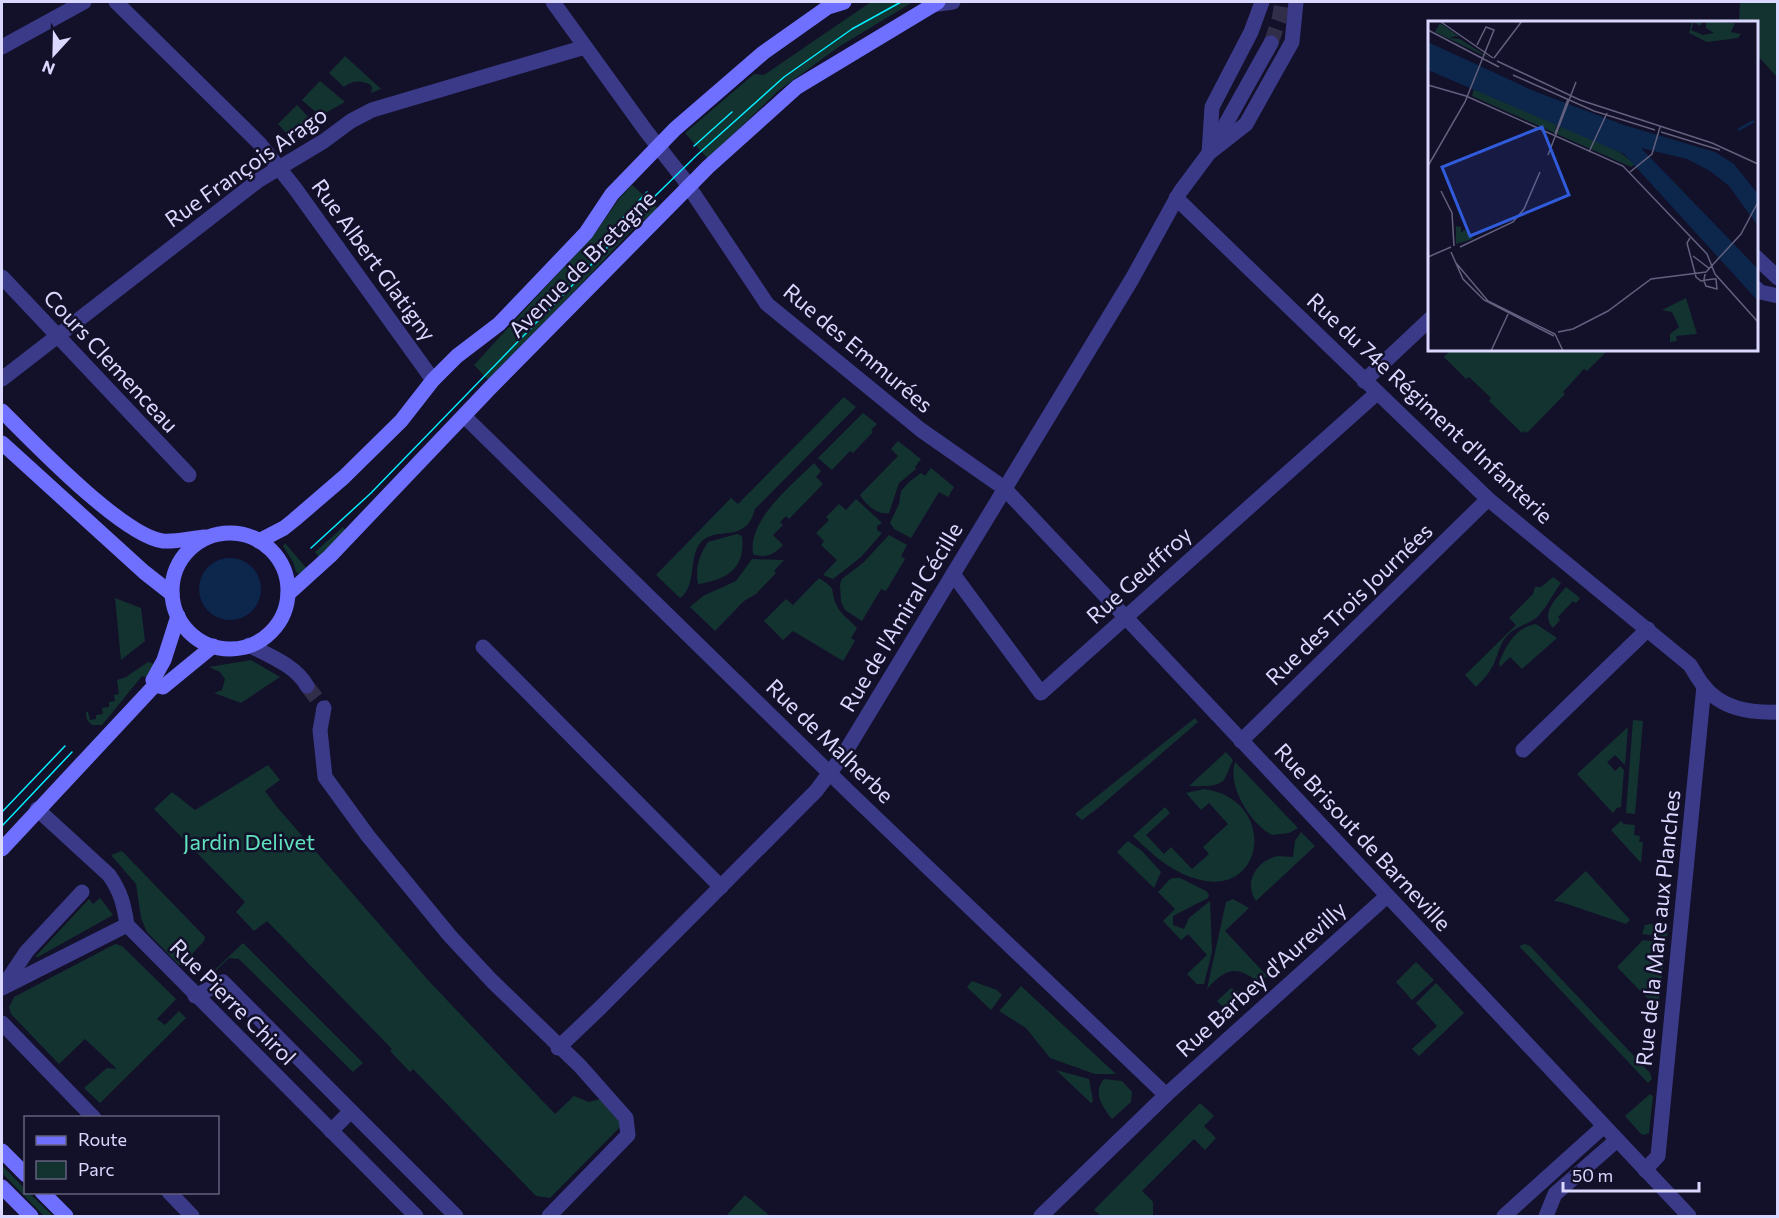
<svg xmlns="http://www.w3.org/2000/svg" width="1779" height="1218" viewBox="0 0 1779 1218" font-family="Commissioner,sans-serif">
  <rect width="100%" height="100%" fill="#131029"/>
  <g fill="#133331">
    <path d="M871,2H913L840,46L778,91L708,159L685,133L754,74L764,75Z"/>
    <path d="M1740,2H1777V77L1757,55L1756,22H1739Z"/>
    <path d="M345,56L381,89L371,93L372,88L371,85C361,80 353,80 344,87L329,73Z"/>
    <path d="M320,81L345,102L320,116L302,100Z"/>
    <path d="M297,105L314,123L289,136L278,124Z"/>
    <path d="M632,185L660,210L640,222L489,381L474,365L596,232L619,199Z"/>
    <path d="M1451,350H1608L1587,371L1584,369L1563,392L1565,394L1527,433L1524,431L1522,433L1489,401L1491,398L1469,377L1466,379L1444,357Z"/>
    <path d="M844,397L856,407L755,509C753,515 751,522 746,526C735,537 713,530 702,541C687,556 698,585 680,598L656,575L731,498L738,504Z"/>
    <path d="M863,413L877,424L871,430L873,432L853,453L850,451L832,470L818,458Z"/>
    <path d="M898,441L921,459L915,467L916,469L899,483L889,513C877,515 866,505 860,495L898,456L891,449Z"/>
    <path d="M814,463L821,471L816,477L823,484L789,519L786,516L780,522L783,525L773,535L783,545C775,554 765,559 753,554C748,519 791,486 814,463Z"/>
    <path d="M931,468L954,487L948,497L939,492L911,538L894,529L890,523L899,504L901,491L909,482L921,473L925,476Z"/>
    <path d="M856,499L880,521L882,523L877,526V530L882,533L861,557L833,579L823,575L837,560L821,545L824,541L816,533L829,520L826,517L839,504L846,510Z"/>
    <path d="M343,527L345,530L319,557L315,552Z"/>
    <path d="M737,534L742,536C746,568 727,580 698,584C695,567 699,556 708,542Z"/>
    <path d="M889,535L907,545L901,556L905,559L886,591L881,589L862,621L845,610L841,602L840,584L842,579L864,562Z"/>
    <path d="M285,543L308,570L301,574L296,572L293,562L283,546Z"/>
    <path d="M752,559L784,560L774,571L776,573L756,594L744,601L715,631L690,607L703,596L736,581Z"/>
    <path d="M1553,577L1561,583C1554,592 1544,612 1536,618C1525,626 1515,626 1505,638C1498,648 1497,660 1491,669C1487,676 1481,682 1476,687L1465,675L1516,625L1509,618L1533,594L1535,587H1541Z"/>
    <path d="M819,578C839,591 829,589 837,606C841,615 851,621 857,628L851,638L855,641L843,661L793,631L783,640L764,621L786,599L793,605Z"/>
    <path d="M1566,587L1580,598L1576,603L1573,601L1558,617L1560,620L1553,628C1540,613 1556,599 1566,587Z"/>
    <path d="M115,598L141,608L145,641L121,660Z"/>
    <path d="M1536,624L1557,638L1522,669L1510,657L1500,667L1499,663C1506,645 1516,627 1536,624Z"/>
    <path d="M251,660L280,677L241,703L214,693L222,690L225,679L220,672L209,667Z"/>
    <path d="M148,662L154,664L146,677L142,676L102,725H92C87,721 86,718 86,712H88L90,720L96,719V715L103,714L102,708L109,707V702L115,701L114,695L119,694L117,680L126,677Z"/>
    <path d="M1195,718L1198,722L1098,808L1082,820L1075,814Z"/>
    <path d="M1633,720L1643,721L1635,814L1626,813Z"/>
    <path d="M1628,727L1625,765L1615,755L1607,762L1615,771L1620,766L1624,770L1621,807L1617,808L1613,813L1577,774Z"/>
    <path d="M1226,752L1233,760C1230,766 1228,772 1225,778C1221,788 1198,786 1189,786Z"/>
    <path d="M1235,762L1298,828L1289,833L1272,835C1251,824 1227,787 1235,762Z"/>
    <path d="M268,765L280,780L265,791L277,807L427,979L555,1114L574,1096L589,1102L604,1098L627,1120L550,1198L536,1196L413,1069L410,1072L390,1051L392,1049L267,921L254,931L236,912L245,902L154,809L172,792L195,810Z"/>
    <path d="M1204,789C1278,799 1266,899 1197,879C1171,872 1152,854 1133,836L1165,807L1170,813L1146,835L1164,854L1171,847L1192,869L1209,854L1203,847L1228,824L1209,803L1201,810L1186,793Z"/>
    <path d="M1621,821L1624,824L1635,825L1634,835L1640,836L1639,842H1643L1641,863L1611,830Z"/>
    <path d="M1301,832L1315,846L1256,901C1243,882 1257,860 1278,856C1283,856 1288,857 1293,857L1295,841Z"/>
    <path d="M1128,841L1142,851L1161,872L1154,888L1117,852Z"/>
    <path d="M122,851L205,937L204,941L183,964L179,965L147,932L141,918L136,884L111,855Z"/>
    <path d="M1586,871L1630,920L1626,924L1561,902L1554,901Z"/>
    <path d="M1174,878H1180L1206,891L1209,895L1208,898L1173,916V925L1184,929L1189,918L1210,901L1212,952L1204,984H1197L1187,974L1207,955L1188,934L1181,940L1163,921L1175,909L1158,892L1170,879Z"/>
    <path d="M100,898L113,915L38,957H35L89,899L93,904Z"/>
    <path d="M1233,899L1249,908L1225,931L1267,976L1259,983C1236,964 1225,969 1207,989L1226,902Z"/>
    <path d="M1650,924L1668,926L1667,937L1642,934L1645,925Z"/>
    <path d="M1643,940L1666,943L1659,1003L1655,1006L1617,967Z"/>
    <path d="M243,943L363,1063L353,1072L239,959L229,958L205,981L204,980Z"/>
    <path d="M115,944L122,946L176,999L157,1019L165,1025L179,1011L186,1018L100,1103L84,1088L107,1068L117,1069L85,1039L59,1064L11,1014L9,1007L14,997Z"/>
    <path d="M1525,944L1530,946L1650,1073L1652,1079L1648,1083L1519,946Z"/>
    <path d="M1416,962L1434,980L1412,1000L1396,982Z"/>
    <path d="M972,981L997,990L1002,995L991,1010L967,987Z"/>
    <path d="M1436,983L1464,1013L1419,1056L1412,1049L1437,1026L1416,1003Z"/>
    <path d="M1021,986L1116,1074H1095L1050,1058L1026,1028L999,1011Z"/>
    <path d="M1231,988L1246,995L1228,1012L1217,1001Z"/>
    <path d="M1056,1070L1089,1079L1093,1101L1091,1103Z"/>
    <path d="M1104,1079L1122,1081L1132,1092L1131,1102L1112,1119C1103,1107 1092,1093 1104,1079Z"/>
    <path d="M1650,1094L1653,1096L1649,1133L1644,1135L1641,1134L1625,1116Z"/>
    <path d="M1200,1103L1214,1116L1204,1126L1216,1138L1205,1150L1194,1139L1142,1191L1153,1202V1216H1101L1094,1210Z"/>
    <path d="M2,1165L25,1189L26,1192L29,1193L53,1216H44L2,1173Z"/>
    <path d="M745,1195L770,1216H726Z"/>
  </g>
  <circle fill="#0c264c" cx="230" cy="589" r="31"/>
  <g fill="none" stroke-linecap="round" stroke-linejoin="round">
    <g stroke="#312e49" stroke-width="15" stroke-dasharray="15 8" stroke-linecap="butt">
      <path d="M1271,43L1279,20L1282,2"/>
      <path d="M307,686L324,708"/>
    </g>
    <g stroke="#3b3a89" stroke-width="15">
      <path d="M116,2L259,143L294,187L433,380"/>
      <path d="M553,2L646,131L683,178L767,304L921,430L1004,488L1689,1216"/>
      <path d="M931,5L953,2"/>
      <path d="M2,47L84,2"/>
      <path d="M1214,145L1271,43"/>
      <path d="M1209,153L1212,107L1251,32L1262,2"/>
      <path d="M1176,198L1488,499L1690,665C1694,671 1698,679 1703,685C1721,709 1750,713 1778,712"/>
      <path d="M1756,257L1778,278"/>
      <path d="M2,277L189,475"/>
      <path d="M1756,288L1760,292L1778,296"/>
      <path d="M2,379L259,180L324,141L351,121L372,110L585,47"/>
      <path d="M1364,381L1430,319"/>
      <path d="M464,416L850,793L1166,1095"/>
      <path d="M953,574L1041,693L1377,393"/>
      <path d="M249,645C270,656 296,666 307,686"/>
      <path d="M483,647L721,887"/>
      <path d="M324,708L320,730L325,777L368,836L450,936L492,981L580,1066L626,1118L628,1135L549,1216"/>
      <path d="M1241,741L1488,499"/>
      <path d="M1523,750L1648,629"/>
      <path d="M37,809L109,875C121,892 124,905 127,925L416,1216"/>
      <path d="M4,985L27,951L82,892"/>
      <path d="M2,988L127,925"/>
      <path d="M195,996L223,982L351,1111"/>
      <path d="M2,1023L94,1118"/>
      <path d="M558,1048L601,1007L816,791L844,754L1132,279L1180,192L1209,153L1246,124L1292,42L1296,2"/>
      <path d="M331,1131L351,1111L456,1216"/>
      <path d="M1645,1170L1658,1156L1704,686"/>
      <path d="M169,1192L192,1216"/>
      <path d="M1041,1216L1166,1095L1387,896"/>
      <path d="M1504,1216L1604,1126"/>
      <path d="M1546,1216L1555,1194L1617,1140"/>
    </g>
    <g stroke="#6f70ff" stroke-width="15">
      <path d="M2,411C33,442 123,536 163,541C176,542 192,538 205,537"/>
      <path d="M2,443L144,572L172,594"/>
      <circle cx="230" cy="591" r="58"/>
      <path d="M259,541L284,528L294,520L344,477L401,421L433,380L457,356L499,324L586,233L612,194L675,129L763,53L828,7L844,2"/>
      <path d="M288,594L330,556L491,387L708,167L797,87L938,2"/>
      <path d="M155,685L163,687L213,646"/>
      <path d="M2,849L155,685L153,680L164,660L178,616"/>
      <path d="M2,1151L26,1175"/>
      <path d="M2,1187L31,1216"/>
      <path d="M42,1192L66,1216"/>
    </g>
    <g stroke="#04eeff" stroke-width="1.5">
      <path d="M694,146L732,112"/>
      <path d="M614,228L647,192"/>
      <path d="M311,548L371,493L566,292L653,198L697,155L784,77L852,29L901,2"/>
      <path d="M2,812L65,746"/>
      <path d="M2,826L72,752"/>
    </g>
  </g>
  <g text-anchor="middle" stroke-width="5" stroke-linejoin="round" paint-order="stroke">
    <g font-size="22" fill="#dbd8ff" stroke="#131029">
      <text transform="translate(246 167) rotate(-35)" y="8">Rue François Arago</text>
      <text transform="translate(374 260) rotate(54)" y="8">Rue Albert Glatigny</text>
      <text transform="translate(582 264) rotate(-45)" y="8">Avenue de Bretagne</text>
      <text transform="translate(858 348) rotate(40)" y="8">Rue des Emmurées</text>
      <text transform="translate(111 361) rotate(47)" y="8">Cours Clemenceau</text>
      <text transform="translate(1430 408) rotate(43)" y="8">Rue du 74e Régiment d'Infanterie</text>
      <text transform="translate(1139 575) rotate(-42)" y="8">Rue Geuffroy</text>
      <text transform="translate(1349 604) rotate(-44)" y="8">Rue des Trois Journées</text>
      <text transform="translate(901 617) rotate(-59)" y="8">Rue de l'Amiral Cécille</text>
      <text transform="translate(830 741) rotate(44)" y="8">Rue de Malherbe</text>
      <text transform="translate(1363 837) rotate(47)" y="8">Rue Brisout de Barneville</text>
      <text transform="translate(1658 928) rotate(-84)" y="8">Rue de la Mare aux Planches</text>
      <text transform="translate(1261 979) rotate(-42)" y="8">Rue Barbey d'Aurevilly</text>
      <text transform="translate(233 1002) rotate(45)" y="8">Rue Pierre Chirol</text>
    </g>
    <g font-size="22" fill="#61e2be" stroke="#131029">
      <text x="249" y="850">Jardin Delivet</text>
    </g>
  </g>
  <g transform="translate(1428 21)">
    <rect width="330" height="330" fill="#131029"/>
    <path d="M264,0H275L272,5L266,1L263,9L275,14L286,12L278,7V0L307,2L303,11L313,13L310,17L279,21L261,12ZM12,2L32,16L28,15L21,17L32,18L63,38L7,11ZM46,67L129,103L127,108L131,110L133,104L189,129L207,143L203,146L44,75ZM28,205L33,206V212L36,209L43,212L45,218L28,223ZM258,277L269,313L248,315L249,320L242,321V313L251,306L244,291L234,289Z" fill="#133331"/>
    <path d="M0,21L106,70L196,104L287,131L306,143L330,173V205L301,165L282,150L259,138L213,127L330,248V280L196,133L0,49Z" fill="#0c264c"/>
    <path fill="none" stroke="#0c264c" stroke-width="3" d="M310,109L326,100"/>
    <path fill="none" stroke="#63607f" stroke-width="1.5" d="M13,1L65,37M0,9L71,46M66,37L94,0M69,40L152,79L284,122L330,143M85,54L166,90L227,109M0,64L38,75L195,145L279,233L287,253L330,301M233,111L292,129M127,113L140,78M161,131L179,92M120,134L148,61M0,145L37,81L66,9L58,6L49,24M202,151L224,133L232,106M13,170L24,192L26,225M262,217L259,222L268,256L273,260L278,259L285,258H288L289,268L278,265L276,260V258L277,254V253M32,226L85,201L96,188L112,151M23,231L35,258L56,279L126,315M265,235L282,248M0,236L23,226M28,242L60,280L127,313L135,330M130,311L145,308L180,290L223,258L278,251L313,213L330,181M63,330L81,291"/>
    <path fill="#305cdc" fill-opacity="0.15" stroke="#305cdc" stroke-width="3" d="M114,106L141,174L42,215L14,146Z"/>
    <rect width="330" height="330" fill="none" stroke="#dbd8ff" stroke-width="3"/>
  </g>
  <rect width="1779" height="1218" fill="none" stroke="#dbd8ff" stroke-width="6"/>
  <rect x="24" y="1116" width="195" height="78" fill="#131029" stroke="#63607f" stroke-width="1.5"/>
  <rect x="36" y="1136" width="30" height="9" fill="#6f70ff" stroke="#63607f" stroke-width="1.5"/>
  <text x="78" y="1146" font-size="18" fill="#dbd8ff">Route</text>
  <rect x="36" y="1161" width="30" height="18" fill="#133331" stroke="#63607f" stroke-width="1.5"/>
  <text x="78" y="1176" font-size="18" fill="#dbd8ff">Parc</text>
  <g transform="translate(54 54) rotate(202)" stroke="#131029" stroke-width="4.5" paint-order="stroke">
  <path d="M0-4.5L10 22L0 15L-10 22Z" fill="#dbd8ff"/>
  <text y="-9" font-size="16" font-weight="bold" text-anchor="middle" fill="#dbd8ff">N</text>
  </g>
  <path d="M1563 1182v9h136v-9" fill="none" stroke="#dbd8ff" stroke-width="3"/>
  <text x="1572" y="1182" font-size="18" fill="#dbd8ff" stroke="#131029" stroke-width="4.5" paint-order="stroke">50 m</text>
</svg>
